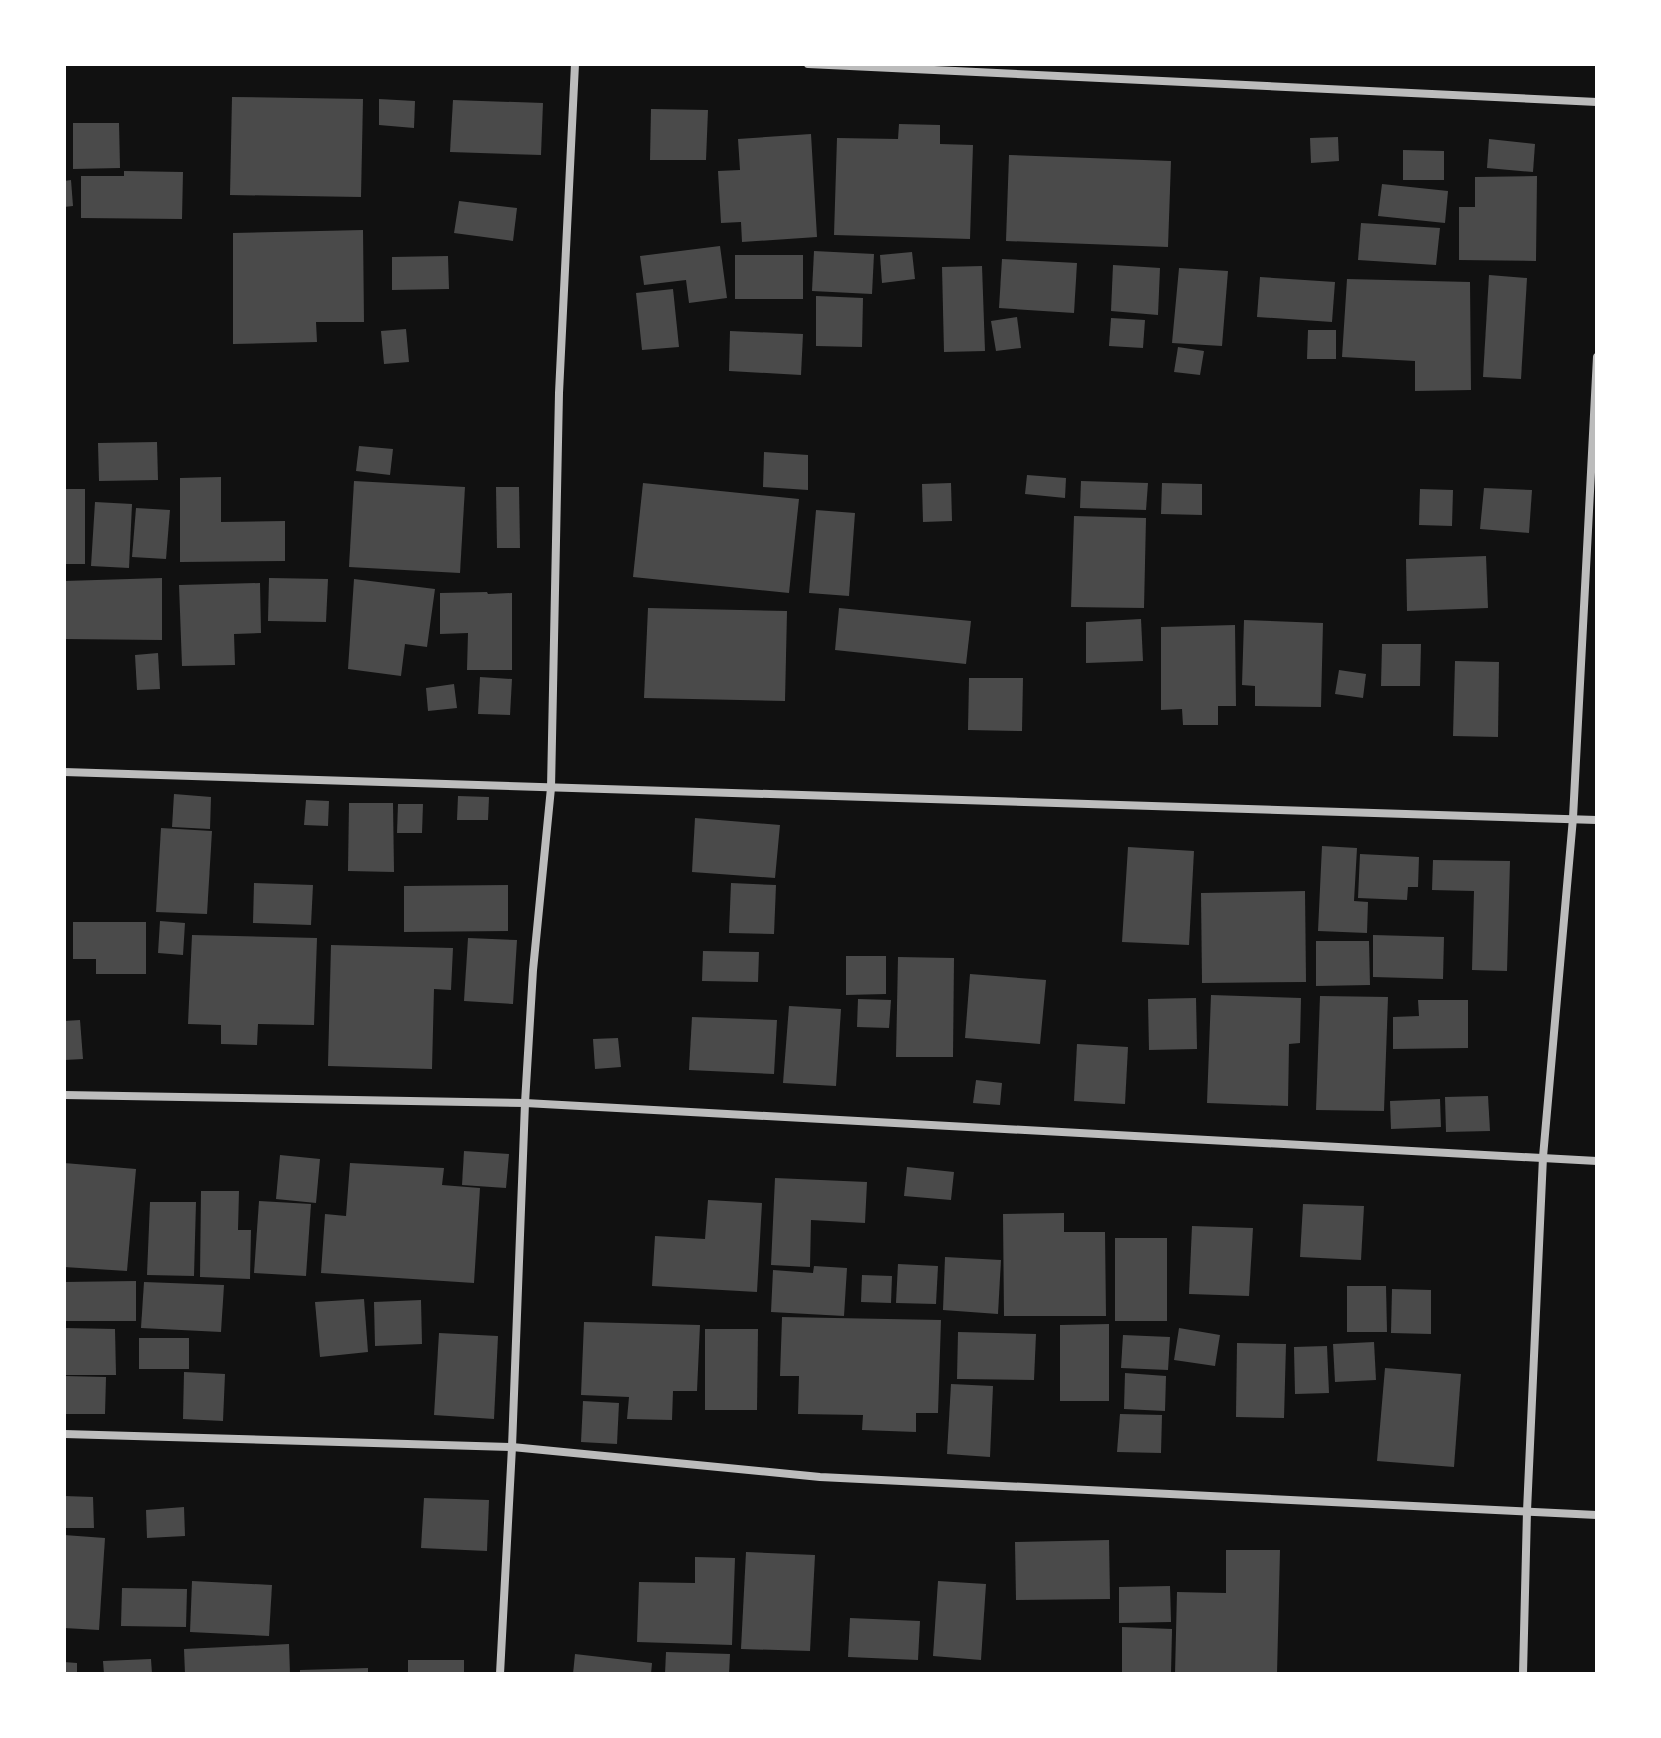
<svg xmlns="http://www.w3.org/2000/svg" width="1661" height="1738" viewBox="0 0 1661 1738" font-family="'Roboto Condensed',sans-serif">
  <rect width="100%" height="100%" fill="#111"/>
  <g fill="#4a4a4a">
    <path d="M232,97L363,99L361,197L230,195Z"/>
    <path d="M379,99L415,101L414,128L379,125Z"/>
    <path d="M453,100L543,103L541,155L450,152Z"/>
    <path d="M651,109L708,110L706,160H650Z"/>
    <path d="M73,123H119L120,168L73,169Z"/>
    <path d="M899,124L940,125V144L973,145L970,239L834,235L837,138L898,139Z"/>
    <path d="M811,134L817,237L742,242L741,222L721,223L718,171L740,170L738,139Z"/>
    <path d="M1338,137L1339,161L1311,163L1310,138Z"/>
    <path d="M1489,139L1535,144L1533,172L1487,168Z"/>
    <path d="M1403,150L1444,151V180H1403Z"/>
    <path d="M1009,155L1171,161L1168,247L1006,241Z"/>
    <path d="M124,171L183,172L182,219L81,218V176H124Z"/>
    <path d="M1537,176L1536,261L1459,260V207H1475V177Z"/>
    <path d="M71,180L73,206L64,207V181Z"/>
    <path d="M1382,184L1448,191L1445,223L1378,216Z"/>
    <path d="M459,201L517,208L513,241L454,233Z"/>
    <path d="M1361,223L1440,228L1436,265L1358,260Z"/>
    <path d="M363,230L364,322H316L317,342L233,344V233Z"/>
    <path d="M720,246L727,298L689,303L686,280L644,285L640,256Z"/>
    <path d="M814,251L874,254L872,294L812,291Z"/>
    <path d="M912,252L915,279L882,283L880,255Z"/>
    <rect x="735" y="255" width="68" height="44"/>
    <path d="M448,256L449,289L392,290V257Z"/>
    <path d="M1002,259L1077,263L1074,313L999,308Z"/>
    <path d="M1113,265L1160,268L1158,315L1111,311Z"/>
    <path d="M982,266L985,351L944,352L942,267Z"/>
    <path d="M1179,268L1228,271L1222,346L1172,343Z"/>
    <path d="M1489,275L1527,278L1521,379L1483,377Z"/>
    <path d="M1260,277L1335,282L1332,322L1257,317Z"/>
    <path d="M1347,279L1470,282L1471,390L1415,391V361L1342,357Z"/>
    <path d="M673,289L679,347L642,350L636,293Z"/>
    <path d="M816,296L863,298L862,347L816,346Z"/>
    <path d="M1017,317L1021,348L996,351L991,321Z"/>
    <path d="M1111,318L1145,320L1143,348L1109,346Z"/>
    <path d="M406,329L409,362L384,364L381,331Z"/>
    <path d="M1308,330H1336V359H1307Z"/>
    <path d="M730,331L803,334L801,375L729,371Z"/>
    <path d="M1178,347L1204,351L1200,375L1174,372Z"/>
    <path d="M157,442L158,480L99,481L98,443Z"/>
    <path d="M359,446L393,449L390,475L356,471Z"/>
    <path d="M764,452L808,455V490L763,487Z"/>
    <path d="M1027,475L1066,478L1065,498L1025,494Z"/>
    <path d="M221,477V522L285,521V561L180,562V478Z"/>
    <path d="M354,481L465,487L460,573L349,567Z"/>
    <path d="M1081,481L1148,483L1146,510L1080,508Z"/>
    <path d="M643,483L799,499L789,593L633,577Z"/>
    <path d="M951,483L952,521L923,522L922,484Z"/>
    <path d="M1162,483L1202,484V515L1161,514Z"/>
    <path d="M496,487H519L520,548H497Z"/>
    <path d="M1484,488L1532,490L1529,533L1480,529Z"/>
    <rect x="64" y="489" width="21" height="75"/>
    <path d="M1420,489L1453,490L1452,526L1419,525Z"/>
    <path d="M95,502L132,504L129,568L91,566Z"/>
    <path d="M136,508L170,510L166,559L132,557Z"/>
    <path d="M816,510L855,513L849,596L809,593Z"/>
    <path d="M1074,516L1146,518L1144,608L1071,607Z"/>
    <path d="M1486,556L1488,608L1407,611L1406,559Z"/>
    <path d="M162,578V640L64,639V581Z"/>
    <path d="M269,578L328,579L326,622L268,621Z"/>
    <path d="M354,579L435,589L427,647L405,644L401,676L348,669Z"/>
    <path d="M260,583L261,633L234,634L235,665L182,666L179,585Z"/>
    <path d="M487,592L488,594L512,593V670H467L468,633L440,634V593Z"/>
    <path d="M648,608L787,611L785,701L644,698Z"/>
    <path d="M839,608L971,621L966,664L835,650Z"/>
    <path d="M1141,619L1143,661L1086,663V622Z"/>
    <path d="M1244,620L1323,623L1321,707L1255,706V686L1242,685Z"/>
    <path d="M1235,625L1236,706H1218V725H1183L1182,709L1161,710V627Z"/>
    <path d="M1382,644H1421L1420,686H1381Z"/>
    <path d="M158,653L160,689L137,690L135,655Z"/>
    <path d="M1455,661L1499,662L1498,737L1453,736Z"/>
    <path d="M1339,670L1366,674L1363,698L1335,694Z"/>
    <path d="M480,677L512,679L510,715L478,714Z"/>
    <path d="M969,678H1023L1022,731L968,730Z"/>
    <path d="M454,684L457,708L428,711L426,688Z"/>
    <path d="M174,794L211,797L210,829L172,827Z"/>
    <path d="M458,796L489,797L488,820H457Z"/>
    <path d="M306,800L329,801L328,826L304,825Z"/>
    <path d="M349,803H393L394,872L348,871Z"/>
    <path d="M398,804H423L422,833H397Z"/>
    <path d="M695,818L780,825L775,878L692,872Z"/>
    <path d="M161,828L212,831L207,914L156,912Z"/>
    <path d="M1322,846L1357,848L1354,901L1368,902L1367,933L1318,931Z"/>
    <path d="M1128,847L1194,851L1189,945L1122,942Z"/>
    <path d="M1360,854L1419,857L1418,887H1408L1407,900L1358,898Z"/>
    <path d="M1433,860L1510,861L1507,971L1472,970L1474,891L1432,890Z"/>
    <path d="M254,883L313,885L311,925L253,923Z"/>
    <path d="M731,883L776,885L774,934L729,933Z"/>
    <path d="M508,885V931L404,932V886Z"/>
    <path d="M1305,891L1306,982L1202,983L1201,893Z"/>
    <path d="M160,921L185,923L183,955L158,953Z"/>
    <path d="M73,922H146V974H96V959H73Z"/>
    <path d="M192,935L317,938L314,1025L258,1024L257,1045L221,1044V1025L188,1024Z"/>
    <path d="M1373,935L1444,937L1443,979L1373,977Z"/>
    <path d="M468,938L517,940L513,1004L464,1001Z"/>
    <path d="M1316,941H1369L1370,985L1316,986Z"/>
    <path d="M331,945L453,948L451,990L434,989L432,1069L328,1066Z"/>
    <path d="M703,951L759,952L758,982L702,981Z"/>
    <path d="M846,956H886V994L846,995Z"/>
    <path d="M898,957L954,958L953,1057H896Z"/>
    <path d="M970,974L1046,980L1040,1044L965,1038Z"/>
    <path d="M1211,995L1301,998L1300,1043L1289,1044L1288,1106L1207,1103Z"/>
    <path d="M1320,996L1388,997L1384,1111L1316,1110Z"/>
    <path d="M1196,998L1197,1049L1149,1050L1148,999Z"/>
    <path d="M858,999L891,1000L889,1028L857,1027Z"/>
    <path d="M1418,1000H1468V1048L1393,1049V1017L1419,1016Z"/>
    <path d="M789,1006L841,1009L836,1086L783,1083Z"/>
    <path d="M692,1017L777,1020L774,1074L689,1070Z"/>
    <path d="M80,1020L83,1059L64,1060V1021Z"/>
    <path d="M618,1038L621,1067L595,1069L593,1039Z"/>
    <path d="M1077,1044L1128,1047L1125,1104L1074,1101Z"/>
    <path d="M976,1080L1002,1083L1000,1105L973,1103Z"/>
    <path d="M1488,1096L1490,1131L1446,1132L1445,1097Z"/>
    <path d="M1440,1099L1441,1127L1391,1129L1390,1101Z"/>
    <path d="M464,1151L509,1154L506,1188L462,1185Z"/>
    <path d="M280,1155L320,1159L316,1203L276,1199Z"/>
    <path d="M64,1163L136,1169L127,1271L64,1267Z"/>
    <path d="M350,1163L444,1168L442,1185L480,1188L474,1283L321,1273L325,1214L346,1216Z"/>
    <path d="M907,1167L954,1172L951,1200L904,1196Z"/>
    <path d="M775,1178L867,1182L865,1223L811,1220L810,1267L771,1265Z"/>
    <path d="M201,1191H239L238,1230H251L250,1279L200,1277Z"/>
    <path d="M708,1200L762,1203L757,1292L652,1286L655,1236L705,1239Z"/>
    <path d="M259,1201L311,1204L306,1276L254,1273Z"/>
    <path d="M150,1202H196L194,1276L147,1275Z"/>
    <path d="M1303,1204L1364,1206L1361,1260L1300,1257Z"/>
    <path d="M1064,1213V1232H1105L1106,1316H1004L1003,1214Z"/>
    <path d="M1192,1226L1253,1228L1249,1296L1189,1294Z"/>
    <rect x="1115" y="1238" width="52" height="83"/>
    <path d="M945,1257L1001,1260L998,1314L943,1310Z"/>
    <path d="M898,1264L938,1266L936,1304L896,1303Z"/>
    <path d="M814,1266L847,1268L844,1316L771,1312L773,1270L813,1273Z"/>
    <path d="M862,1275L892,1276L891,1303L861,1302Z"/>
    <path d="M136,1281V1321H64V1282Z"/>
    <path d="M144,1282L224,1285L221,1332L141,1328Z"/>
    <path d="M1347,1286H1386L1387,1332H1347Z"/>
    <path d="M1392,1289L1431,1290V1334L1391,1333Z"/>
    <path d="M364,1299L368,1352L320,1357L315,1302Z"/>
    <path d="M421,1300L422,1344L375,1346L374,1302Z"/>
    <path d="M782,1317L941,1320L938,1413H916V1432L862,1430L863,1415L798,1414L799,1376H780Z"/>
    <path d="M584,1322L700,1325L697,1391H673L672,1420L627,1419L629,1397L581,1395Z"/>
    <path d="M1109,1324V1401H1060V1325Z"/>
    <path d="M64,1328L115,1329L116,1375H64Z"/>
    <path d="M1179,1328L1220,1335L1215,1366L1174,1360Z"/>
    <path d="M705,1329H758L757,1410H705Z"/>
    <path d="M958,1332L1036,1334L1034,1380L957,1379Z"/>
    <path d="M439,1333L498,1336L494,1419L434,1415Z"/>
    <path d="M1123,1335L1170,1337L1168,1370L1121,1368Z"/>
    <rect x="139" y="1338" width="50" height="31"/>
    <path d="M1374,1342L1376,1380L1335,1382L1333,1344Z"/>
    <path d="M1237,1343L1286,1344L1284,1418L1236,1417Z"/>
    <path d="M1327,1346L1329,1393L1295,1394L1294,1347Z"/>
    <path d="M1385,1368L1461,1374L1454,1467L1377,1461Z"/>
    <path d="M184,1372L225,1374L223,1421L183,1419Z"/>
    <path d="M1125,1373L1166,1376L1165,1411L1124,1409Z"/>
    <path d="M64,1376L106,1377L105,1414H64Z"/>
    <path d="M951,1384L993,1386L990,1457L947,1454Z"/>
    <path d="M583,1401L619,1403L617,1444L581,1442Z"/>
    <path d="M1120,1414L1162,1415L1161,1453L1117,1452Z"/>
    <path d="M64,1496L93,1497L94,1528H64Z"/>
    <path d="M424,1498L489,1500L487,1551L421,1548Z"/>
    <path d="M184,1507L185,1536L147,1538L146,1510Z"/>
    <path d="M64,1535L105,1538L99,1630L64,1628Z"/>
    <path d="M1109,1540L1110,1599L1016,1600L1015,1542Z"/>
    <path d="M1226,1550H1280L1277,1674H1175L1177,1592L1226,1593Z"/>
    <path d="M746,1552L815,1555L810,1651L741,1649Z"/>
    <path d="M695,1557L735,1558L732,1645L637,1642L639,1582L695,1583Z"/>
    <path d="M192,1581L272,1585L269,1636L190,1632Z"/>
    <path d="M938,1581L986,1584L981,1660L933,1656Z"/>
    <path d="M1170,1586L1171,1622L1119,1623V1587Z"/>
    <path d="M122,1588L187,1589L186,1627L121,1626Z"/>
    <path d="M850,1618L920,1621L918,1660L848,1657Z"/>
    <path d="M1122,1627L1172,1629L1171,1674H1122Z"/>
    <path d="M289,1644L290,1674H185L184,1649Z"/>
    <path d="M666,1652L730,1654L729,1674H665Z"/>
    <path d="M575,1654L652,1663L651,1674H573Z"/>
    <path d="M151,1659L152,1674H104L103,1661Z"/>
    <rect x="408" y="1660" width="56" height="14"/>
    <path d="M64,1662L77,1663V1674H64Z"/>
    <path d="M368,1668V1674H300V1670Z"/>
  </g>
  <g fill="none" stroke-linecap="round" stroke-linejoin="round">
    <g stroke="#bcbcbc" stroke-width="8">
      <path d="M808,64L1597,102"/>
      <path d="M64,772L1597,820"/>
      <path d="M64,1095L525,1103L1597,1161"/>
      <path d="M64,1434L512,1447L820,1477L1597,1515"/>
      <path d="M500,1674L512,1447L525,1103L533,970L551,788L559,393L575,64"/>
      <path d="M1523,1674L1527,1511L1543,1157L1573,818L1597,357"/>
    </g>
  </g>
  <rect width="1661" height="1738" fill="none" stroke="#ffffff" stroke-width="132"/>
</svg>
